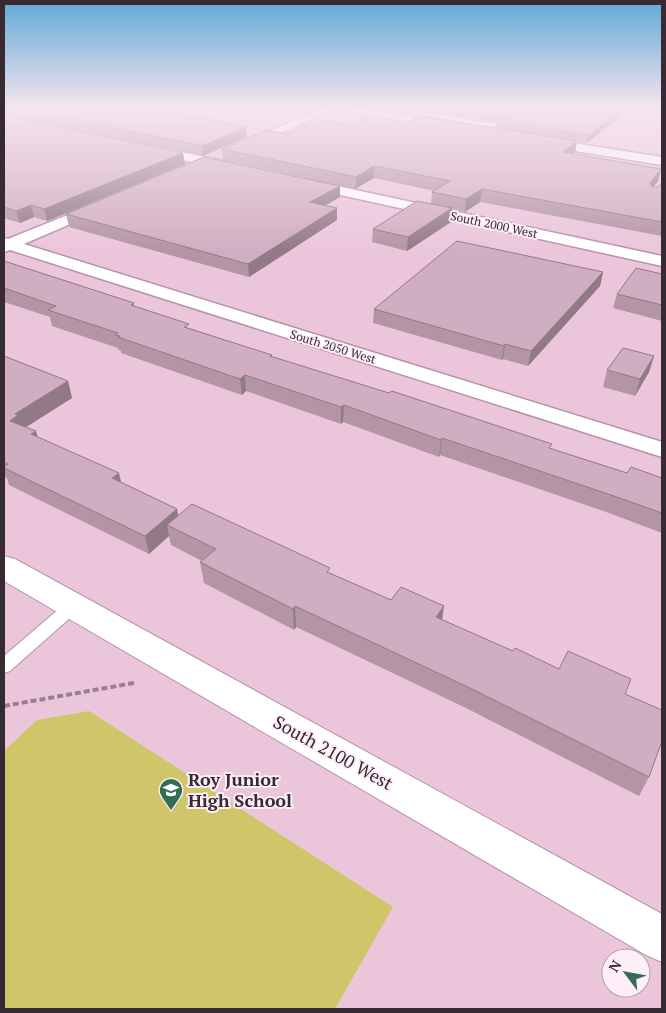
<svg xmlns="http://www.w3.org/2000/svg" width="666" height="1013" viewBox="0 0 666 1013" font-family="'PT Serif',serif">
  <rect width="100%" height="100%" fill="#ebc6db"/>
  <path fill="#cfc669" d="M89,711L393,907L335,1009H4V751L37,720Z"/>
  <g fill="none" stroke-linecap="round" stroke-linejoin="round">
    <g stroke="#b693a7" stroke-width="2">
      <g id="service">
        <path d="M530,109H537L514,124L486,127L414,113L417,111L486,123L511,121Z"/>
        <path d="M73,600L79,602L81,606L79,610L10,671L4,673V656L67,602Z"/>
      </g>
    </g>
    <g stroke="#b693a7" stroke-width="3">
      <g id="minor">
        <path d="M319,109H334L246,149L242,150L236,146Z"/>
        <path d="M342,109H368L447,123L453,126L447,129L347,112Z"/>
        <path d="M542,138L662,157V165L538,145L536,142Z"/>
        <path d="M149,145L233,163L239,167L233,171L145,152L143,149L145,146Z"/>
        <path d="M305,179L662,256V266L300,186L298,183Z"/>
        <path d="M100,202L105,203L107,206L105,209L24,244L662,442V457L10,250L4,252V238L8,239Z"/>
      </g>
    </g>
    <g stroke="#b693a7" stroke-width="2">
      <path id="tertiary" d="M4,556L15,559L662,914V962L646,955L4,581Z"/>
    </g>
    <path stroke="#9a808f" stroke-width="4" stroke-dasharray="6 3" stroke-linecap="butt" d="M4,706L134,683"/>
    <use href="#service" fill="#fff" fill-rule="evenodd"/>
    <use href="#minor" fill="#fff" fill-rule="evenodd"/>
    <use href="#tertiary" fill="#fff" fill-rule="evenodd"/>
  </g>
  <g fill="#b495a6">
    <path d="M4,109H157L246,127L247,137L203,156L4,115Z"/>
    <path d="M444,109H526L510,119L516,118L530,109H624L623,114L587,143L577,141L575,152L573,154L658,181L652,187H658L662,183V236L480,202L465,212L452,209L451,222L407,251L372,242L373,229L431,204L432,192L435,191L374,178L355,189L223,160L222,149L287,134L352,125L407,122L496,128L497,121L509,119L486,121L444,114Z"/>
    <path d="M4,115L185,164L47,221L34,217L20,223L4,218Z"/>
    <path d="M340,197L325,205L337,220L249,277L69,227L66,214Z"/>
    <path d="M4,261L134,303V306L189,328L273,357L551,449L627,473L662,478V533L609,513L440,455L439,457L343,422L341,424L246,391L242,395L121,353V351L119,350L118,348L52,326L50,317L4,302Z"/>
    <path d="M603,272L600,286L528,366L503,359L502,360L373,323L374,309Z"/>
    <path d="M662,274V321L613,308L617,294Z"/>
    <path d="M4,356L68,381L72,398L26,427L38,437L121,482L177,509L178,515L330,573L391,600L442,620L513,651L625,694L649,777L639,796L466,708L296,627L294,630L204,583L200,562L202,561L171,545L169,536L149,554L9,485L7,478L4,477Z"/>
    <path d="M654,356L649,372L635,396L603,387L607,370Z"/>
  </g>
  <g fill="#927987">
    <path d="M516,109H526L510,119L486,121L487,114Z"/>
    <path d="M622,109H624L623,114L587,143L589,135Z"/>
    <path d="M246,127L247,137L203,156L202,146Z"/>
    <path d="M577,141L575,152L561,164L563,152Z"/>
    <path d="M183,153L185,164L47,221L44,209Z"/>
    <path d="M374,166V178L355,189L356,177Z"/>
    <path d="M661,169L658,181L647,195L650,183Z"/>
    <path d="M340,186V197L310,214V202Z"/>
    <path d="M482,189L480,202L465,212L466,199Z"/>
    <path d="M31,205L34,217L20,223L16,211Z"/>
    <path d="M337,208V220L249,277L248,264Z"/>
    <path d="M452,208L451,222L407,251L408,237Z"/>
    <path d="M603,272L600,286L528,366L531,351Z"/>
    <path d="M505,344L503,359L502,360L504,346Z"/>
    <path d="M654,356L649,372L635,396L640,379Z"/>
    <path d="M245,375L246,391L242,395L240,379Z"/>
    <path d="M68,381L72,398L23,429L10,421L15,414Z"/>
    <path d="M344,405L343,422L341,424V407Z"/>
    <path d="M36,431L41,448L31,434Z"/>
    <path d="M442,438L440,455L439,457L441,440Z"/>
    <path d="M119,473L123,490L112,478Z"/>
    <path d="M177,509L180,526L167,525L169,536L149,554L145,536Z"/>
    <path d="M295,606L296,627L294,630L293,609Z"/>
    <path d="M444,606L441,627L436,617Z"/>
  </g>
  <g fill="#d1adc1" stroke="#927987">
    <path d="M22,109H157L246,127L202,146Z"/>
    <path d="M459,109H516L511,112L487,114Z"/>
    <path d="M530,109H622L589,135L497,121L516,118Z"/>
    <path d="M4,115L183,153L44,209L31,205L16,211L4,207Z"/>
    <path d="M369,116L407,122L421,116L577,141L563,152L661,169L650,183L652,187H658L662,183V222L482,189L466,199L432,192L450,181L374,166L356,177L222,149L266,130L287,134L321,120L352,125Z"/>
    <path d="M204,157L340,186L310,202L337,208L248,264L66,214Z"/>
    <path d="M417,201L452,208L408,237L373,229Z"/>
    <path d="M457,241L603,272L531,351L505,344L504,346L374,309Z"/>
    <path d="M4,261L134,303L131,305L189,324L184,327L272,355L270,356L389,393L392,391L552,444L549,448L627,473L631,467L662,478V513L614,496L442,438L441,440L344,405L341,407L245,375L240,379L118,337L120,336L115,335L118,333L48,310L56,306L4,288Z"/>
    <path d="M636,268L662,274V305L617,294Z"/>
    <path d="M623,348L654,356L640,379L607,370Z"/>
    <path d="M4,356L68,381L15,414L18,415L10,421L36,431L31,434L119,473L112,478L177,509L145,536L4,468V467L8,464L4,462Z"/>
    <path d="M192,504L330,568L327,572L391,600L401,587L444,606L436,617L513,651L515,648L559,669L568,651L631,679L625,694L662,710V741L649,777L470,688L295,606L293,609L200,562L216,549L167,525Z"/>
  </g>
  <linearGradient id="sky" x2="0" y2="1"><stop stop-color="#60a9d5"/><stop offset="0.43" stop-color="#f6e5ef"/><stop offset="1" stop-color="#f6e5ef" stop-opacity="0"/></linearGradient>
  <rect width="666" height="251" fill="url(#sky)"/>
  <defs>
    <g id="school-pin" transform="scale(1.25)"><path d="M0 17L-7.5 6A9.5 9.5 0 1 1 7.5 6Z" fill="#346c54" stroke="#feeef7"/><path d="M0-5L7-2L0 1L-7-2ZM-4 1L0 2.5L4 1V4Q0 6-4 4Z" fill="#fff"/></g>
  </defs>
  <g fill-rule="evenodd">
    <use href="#school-pin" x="171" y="790"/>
  </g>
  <g text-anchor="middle" stroke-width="4" stroke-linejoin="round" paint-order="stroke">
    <g font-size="12" fill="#382a32" stroke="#feeef7">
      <text transform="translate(494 225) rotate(12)" y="4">South 2000 West</text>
      <text transform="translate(333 347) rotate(17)" y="4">South 2050 West</text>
    </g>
    <g font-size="18" fill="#382a32" stroke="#feeef7">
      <text transform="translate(333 753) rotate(29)" y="6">South 2100 West</text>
    </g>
    <g font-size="18" font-weight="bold" fill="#382a32" stroke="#feeef7" text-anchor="start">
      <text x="188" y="786">Roy Junior<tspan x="188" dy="21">High School</tspan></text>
    </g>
  </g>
  <rect width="666" height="1013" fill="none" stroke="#382a32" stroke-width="10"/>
  <g transform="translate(626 973) rotate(302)"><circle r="24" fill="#feeef7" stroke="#afa0a8"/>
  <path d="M0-4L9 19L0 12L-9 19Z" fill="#346c54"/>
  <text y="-8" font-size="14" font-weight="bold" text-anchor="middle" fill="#382a32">N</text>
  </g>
</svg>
